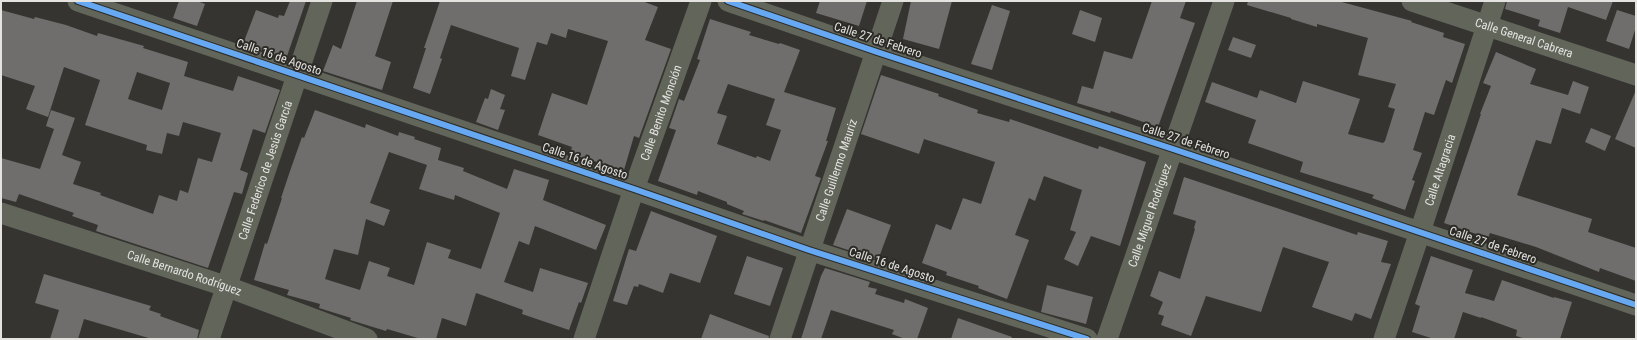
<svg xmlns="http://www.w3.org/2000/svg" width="1637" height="340" viewBox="0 0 1637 340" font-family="'Roboto Condensed',sans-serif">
  <rect width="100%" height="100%" fill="#353431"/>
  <g fill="#6f6e6c" fill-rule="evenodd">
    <path d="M179,1H197L205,4L197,26L173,18Z"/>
    <path d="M290,1H306L286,59L243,44L256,10L278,18L279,15L284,16Z"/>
    <path d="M357,1H393L375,56L391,62L382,90L323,71L333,45L341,49Z"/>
    <path d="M440,1H642L658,7L645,40L671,49L639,138L634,136L624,170L570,154L572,147L538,135L552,93L587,105L608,41L568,29L566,38L551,33L547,45L537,42L525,80L511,76L519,48L451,25L440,58L442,59L430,94L413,88L426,48H424Z"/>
    <path d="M820,1H867L859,26L816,13Z"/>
    <path d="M911,1H952L939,49L903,39Z"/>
    <path d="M1152,1H1186L1180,18L1195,23L1158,127L1111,111L1110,113L1077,103L1082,86L1093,89L1104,51L1132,59Z"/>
    <path d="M1248,1H1338L1412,21L1411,22L1444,33L1443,37L1465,44L1452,83L1446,80L1434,115L1425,112L1413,150L1422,153L1412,180L1415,181L1405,210L1372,198L1374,195L1300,172L1303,162L1248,143L1256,120L1205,102L1212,82L1257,98L1260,90L1296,103L1303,81L1360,99L1348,134L1383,143L1385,141L1395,109L1388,107L1396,84L1358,75L1368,38L1317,24V27L1291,19V18L1247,5Z"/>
    <path d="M1507,1H1613L1606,20L1568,7L1560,33L1538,26L1540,20L1505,9Z"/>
    <path d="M992,5L1010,11L992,70L971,64Z"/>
    <path d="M1,10L34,19L35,17L66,25L97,36L98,33L144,46L143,48L188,62L184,76L233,91L238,76L280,90L265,133L253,129L240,170L248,173L242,194L234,192L208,268L96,231L98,225L72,216L74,213L19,194L16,202L1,198V158L40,169L54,129L46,126L51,110L75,118L62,155L81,162L73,184L101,193L100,195L153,214L159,195L177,201L180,190L188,193L198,158L212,162L221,133L183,122L179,136L167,133L162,154L146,150L147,145L85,125L100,80L64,67L48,117L26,109L35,86L1,75ZM137,72L170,83L162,110L128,99Z"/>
    <path d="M1080,10L1102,18L1095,42L1072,34Z"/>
    <path d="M1617,10L1636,16V27L1629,49L1606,41Z"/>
    <path d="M710,19L751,32L749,35L779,44L780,43L800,50L784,92L836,108L826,141H828L815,176L821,178L801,233L764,220V221L742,214L744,211L727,204V202L698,191L697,195L658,181L676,130L669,128L679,99L684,101L700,60L697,59ZM728,84L775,99L766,125L781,130L770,161L757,156L756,158L717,144L727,116L717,113Z"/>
    <path d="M1233,37L1256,45L1251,58L1228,50Z"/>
    <path d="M1496,52L1536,69L1530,84L1568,95L1573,81L1589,87L1580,114L1562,108L1551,144L1536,140L1517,195L1592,219L1588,232L1636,248V281L1600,268L1599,272L1536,247L1490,233L1488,238L1444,223L1481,114H1480L1491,86L1483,83Z"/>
    <path d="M881,75L939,94L938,96L978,110L977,113L1009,122L1010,119L1098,149L1099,146L1146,162L1120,246L1091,236L1078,266L1064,259L1076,232L1070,230L1082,190L1044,176L1035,201L1029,198L1015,235L1029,240L1007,299L978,288L979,286L946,275L947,272L922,263L936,224L951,230L963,198L981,204L995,162L924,139L919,154L861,134Z"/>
    <path d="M491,89L505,95L500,109L505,110L498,130L476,122L485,98L488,99Z"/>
    <path d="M1636,90V148L1615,139Z"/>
    <path d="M315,110L365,128L366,124L398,136L399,132L415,137L414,139L441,148L438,160L464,168L463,171L507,189L514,169L549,180L543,200L606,225L596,250L535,226L529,245L519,241L504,282L533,292L540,268L588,283L581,303L579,302L569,330L522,314L523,310L476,293L466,326L442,318L436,339H421L387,329L386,331L350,320L351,318L319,308L320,304L287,295L289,290L254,280L265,243L267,244L282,198H281L290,171L302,137L304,138ZM389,152L427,165L419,189L454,200L455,195L500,213L481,269L448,258L451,250L427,242L414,285L387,276L390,268L369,261L360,290L325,279L334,249L358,255L366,219L384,226L390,210L370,203Z"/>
    <path d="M1591,128L1611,136L1605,151L1585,142Z"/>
    <path d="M1184,177L1357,235L1358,232L1388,241L1381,262L1391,264L1371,319L1355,313L1352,321L1312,307L1329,262L1283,247L1261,312L1206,296L1191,336L1161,325L1164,316L1158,314L1163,302L1150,296L1159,271L1180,279L1195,229L1194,228L1196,221L1173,214Z"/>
    <path d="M847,209L891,225L878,260L833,245Z"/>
    <path d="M651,211L717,236L700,283L670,273L663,293L639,284L638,287L634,286L627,305L613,301L629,249L636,251Z"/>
    <path d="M747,256L783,268L770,306L734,294Z"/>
    <path d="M1431,256L1473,270L1465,293L1494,301L1502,280L1554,298V297L1572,302L1560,339H1526L1516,336L1517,330L1481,317V318L1463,312L1454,339H1434L1412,332L1420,306L1415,304Z"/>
    <path d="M825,268L870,282L868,287L877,289L875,294L904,303L905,299L928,308L917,339H905L892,334L894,330L831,310L821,339H801L821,276Z"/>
    <path d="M44,274L151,306L149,310L161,314L160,316L199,330L197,339H152L84,319L78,339H50L59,310L35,303Z"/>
    <path d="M1047,285L1093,297L1086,324L1041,312Z"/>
    <path d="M710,314L769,336L768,339H701Z"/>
    <path d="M958,318L1012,337L1011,339H951Z"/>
  </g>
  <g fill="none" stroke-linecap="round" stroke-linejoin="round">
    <g stroke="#61655a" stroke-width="21">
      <path d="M78,1L634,189L809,250L1087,339"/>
      <path d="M728,1L877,52L1173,149L1636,305"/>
      <path id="s1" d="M1412,1L1636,75"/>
      <path id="s2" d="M1,213L225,286L367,339"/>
      <path id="s3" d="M209,339L322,1"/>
      <path id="s4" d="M584,339L634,189L701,1"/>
      <path id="s5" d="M780,339L893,1"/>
      <path id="s6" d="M1107,339L1224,1"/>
      <path id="s7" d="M1384,339L1420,232L1495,1"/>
    </g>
    <g stroke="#2c2b26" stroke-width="8">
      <g id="cycleway">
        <path d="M78,1L634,189L809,250L1087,339"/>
        <path d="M728,1L877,52L1173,149L1636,305"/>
      </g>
    </g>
    <use href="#cycleway" stroke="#66a8f1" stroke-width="6"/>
  </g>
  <g text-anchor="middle" stroke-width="4" stroke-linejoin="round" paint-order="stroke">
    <g font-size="12" fill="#e4e3e0" stroke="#2c2b26">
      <text dy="4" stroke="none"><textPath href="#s1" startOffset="118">Calle General Cabrera</textPath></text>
      <text transform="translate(878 40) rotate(18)" y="4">Calle 27 de Febrero</text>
      <text transform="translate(279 57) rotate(19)" y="4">Calle 16 de Agosto</text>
      <text dy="4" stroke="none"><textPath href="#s4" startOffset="239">Calle Benito Monción</textPath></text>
      <text transform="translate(1186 141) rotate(18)" y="4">Calle 27 de Febrero</text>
      <text transform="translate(585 161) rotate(19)" y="4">Calle 16 de Agosto</text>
      <text dy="4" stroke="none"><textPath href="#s3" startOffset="178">Calle Federico de Jesús García</textPath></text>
      <text dy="4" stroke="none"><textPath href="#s5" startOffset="178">Calle Guillermo Mauriz</textPath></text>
      <text dy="4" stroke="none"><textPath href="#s7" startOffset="178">Calle Altagracia</textPath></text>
      <text dy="4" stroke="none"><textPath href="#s6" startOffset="131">Calle Miguel Rodríguez</textPath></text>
      <text transform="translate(1493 245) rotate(19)" y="4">Calle 27 de Febrero</text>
      <text transform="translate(892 265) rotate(18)" y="4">Calle 16 de Agosto</text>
      <text dy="4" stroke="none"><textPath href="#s2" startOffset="193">Calle Bernardo Rodríguez</textPath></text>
    </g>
  </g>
  <rect width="1637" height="340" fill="none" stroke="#e4e3e0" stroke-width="4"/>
</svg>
